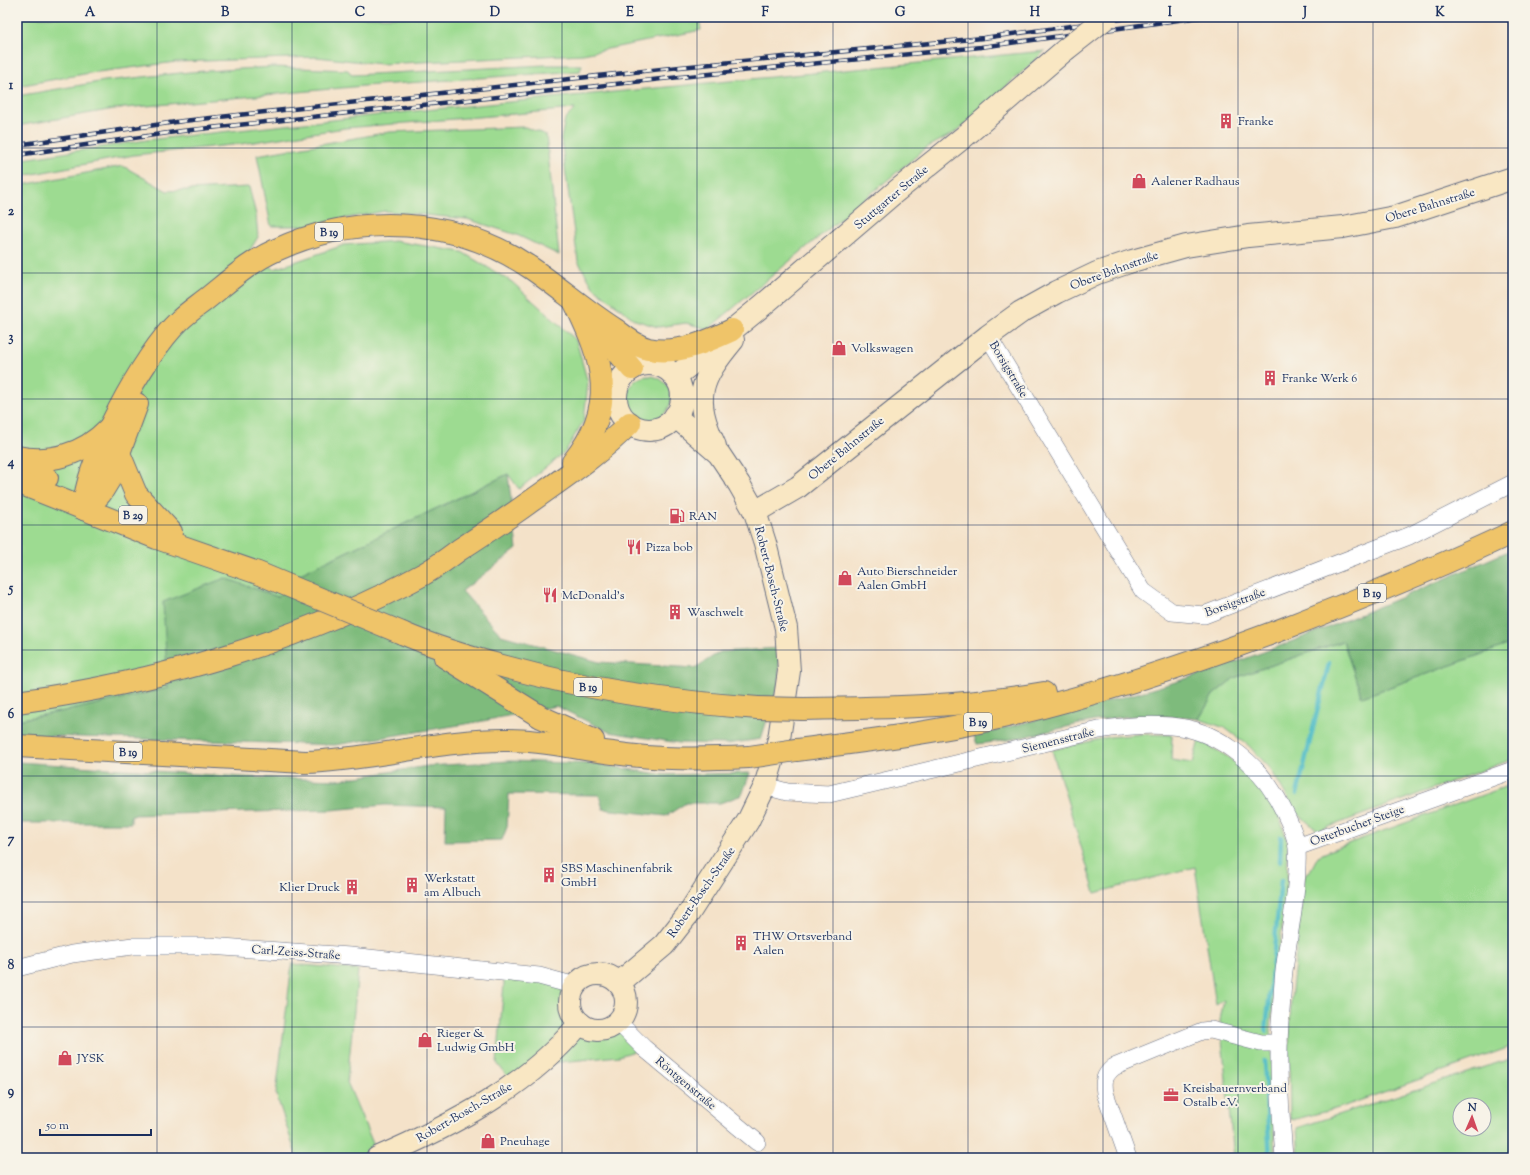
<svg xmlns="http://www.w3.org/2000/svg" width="1530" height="1175" viewBox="0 0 1530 1175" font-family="'Sorts Mill Goudy',serif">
  <rect width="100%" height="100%" fill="#f7f3e8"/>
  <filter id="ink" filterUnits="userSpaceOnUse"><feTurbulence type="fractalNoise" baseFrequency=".025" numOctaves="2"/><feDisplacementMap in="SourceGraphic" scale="8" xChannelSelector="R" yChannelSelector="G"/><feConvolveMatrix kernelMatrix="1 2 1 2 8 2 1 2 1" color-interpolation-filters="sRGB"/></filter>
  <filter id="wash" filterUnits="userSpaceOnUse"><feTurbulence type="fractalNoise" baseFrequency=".012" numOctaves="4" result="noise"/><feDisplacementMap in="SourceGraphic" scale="16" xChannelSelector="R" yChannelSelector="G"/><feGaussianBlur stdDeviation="0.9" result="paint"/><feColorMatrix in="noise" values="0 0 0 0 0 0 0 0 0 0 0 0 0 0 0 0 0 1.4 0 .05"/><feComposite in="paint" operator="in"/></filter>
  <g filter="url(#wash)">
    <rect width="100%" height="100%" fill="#f4e2c9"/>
    <g fill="#9ddb91" stroke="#5c8578" fill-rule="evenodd">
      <path d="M17,17H699L701,30L583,54L381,64L317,57L176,62L90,73L17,86Z"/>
      <path d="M1045,51L956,132L926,148L708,329L686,323L658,327L635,320L593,287L578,261L561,139L565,119L575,109L345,128L241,144L134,155L17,177V160L147,140L425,110Z"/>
      <path d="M545,65H582L580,71L363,86L114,109L17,126V96L105,81L190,72L273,67L348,70L352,75Z"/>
      <path d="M525,127L546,135L559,255L517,235L467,219L385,211L304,226H271L257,155L390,132Z"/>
      <path d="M123,166L167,191L249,187L256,215L258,237L250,250L274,269L344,245L395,241L462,252L512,282L576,340L588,383L584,420L565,452L519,489L508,474L298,575L278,597L225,578L166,663L168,688L80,708L17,720V186Z"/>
      <circle cx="649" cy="398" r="22"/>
      <path d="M1343,641L1362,697L1513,643V759L1318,831L1296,812L1270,768L1248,745L1225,728L1199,719L1213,695L1234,678Z"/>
      <path d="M1141,734L1172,735L1171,760L1193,763L1199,740L1228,757L1253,778L1279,815L1288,843L1287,895L1276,969L1271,1029L1275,1158H1234L1220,1020L1224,1000L1216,1005L1195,867L1095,893L1052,750L1109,737Z"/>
      <path d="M1513,784V1046L1339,1108L1296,1119L1290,1118L1289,1050L1291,999L1305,875L1309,873L1318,856L1336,848Z"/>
      <path d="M292,964L358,970L347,1082L377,1153L363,1158H297L276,1094Z"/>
      <path d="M505,972L576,986C561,1017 588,1040 618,1022L644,1048L619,1056L541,1064L513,1084L497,1063Z"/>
      <path d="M1513,1058V1158H1299L1297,1128ZM1460,1105H1484V1129H1460Z"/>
    </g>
    <g fill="#7ebb7b" stroke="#4c756c">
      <path d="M508,474L517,549L462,591L501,635L599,662L695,668L720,652L779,648V682L761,739L727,744L679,743L609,732L556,706L478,722L335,745L17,735V720L80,708L168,688L163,602L225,578L278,597L298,575Z"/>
      <path d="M1513,549V643L1362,697L1343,641L1234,678L1213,695L1199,719C1178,717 1156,715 1135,716C1083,718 1031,740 977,744L974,736C1052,715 1131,697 1207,672C1311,637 1413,593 1513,549Z"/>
      <path d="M510,761L597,764L664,775L750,773L742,795L720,803H686L666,816L603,809L599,795L509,794L507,827L502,840L445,841L446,807L385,805L331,810L131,815V823H17V762L244,777L337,780L428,766Z"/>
    </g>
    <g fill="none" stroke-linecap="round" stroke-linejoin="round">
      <g stroke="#4ebcc6" stroke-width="4.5">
        <path d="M1297,794L1329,663"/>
        <path d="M1280,861L1281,837"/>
        <path d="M1266,1031L1281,880"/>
        <path d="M1264,1061L1270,1158"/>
      </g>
    </g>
  </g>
  <g filter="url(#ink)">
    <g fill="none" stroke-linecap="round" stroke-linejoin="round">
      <g stroke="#676e83" stroke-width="18">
        <g id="street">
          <path d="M988,336L1143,591L1172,612L1204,615L1409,536L1513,483"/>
          <path d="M765,786L787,792L829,794L1099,730C1123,726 1147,724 1171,726C1215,729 1255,761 1277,798C1284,811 1296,833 1297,848C1299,889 1289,931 1284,971C1282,988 1282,1005 1280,1022C1277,1068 1281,1113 1284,1158"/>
          <path d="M1297,847L1513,770"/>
          <path d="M17,968L72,954L133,946H209L350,956L539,976L576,986"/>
          <path d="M618,1022L644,1048L757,1142"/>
          <path d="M1128,1158L1105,1093C1103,1081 1104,1075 1114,1067L1202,1031L1211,1030L1261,1043H1279"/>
        </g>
      </g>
      <g stroke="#676e83" stroke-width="24">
        <g id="secondary">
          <circle cx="649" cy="397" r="33"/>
          <path d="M675,377L763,305L894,193L965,136L1065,50"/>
          <path d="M715,446C692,397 700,380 733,340"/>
          <path d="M755,512L798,487L988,336L1021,312L1057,292L1097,273L1132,261L1186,246L1248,236L1343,227L1395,217L1513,178"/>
          <circle cx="598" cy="1002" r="28"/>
          <path d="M619,983L664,945L689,913L748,821L765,786L779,739L789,671L786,628L765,543L755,512L739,484L719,454L675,416"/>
          <path d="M377,1158C451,1126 528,1087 580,1023"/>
        </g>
      </g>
      <g stroke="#676e83" stroke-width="24">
        <g id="highway">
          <path d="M595,325L632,369"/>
          <path d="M119,453L136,494L171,532"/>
          <path d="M17,457C50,464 84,454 108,429"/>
          <path d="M573,462C618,406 604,362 575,303"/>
          <path d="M17,465L47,478"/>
          <path d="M17,482L157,538L258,573L306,593"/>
          <path d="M84,509C85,462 144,354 179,321C187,313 196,307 205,300C228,282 249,262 276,250C359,212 456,217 531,268C560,288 586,311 616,330C625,337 636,346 648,349C678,355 706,342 732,330"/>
          <path d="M86,510L101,493L109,480L137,404"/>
          <path d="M402,633C436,648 471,658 506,667C589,690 672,702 758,708"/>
          <path d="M445,657L541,717L593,740"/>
          <path d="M17,702C155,683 299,642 422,575C435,568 447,559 459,550C482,535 505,520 527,504C562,479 600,454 630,423"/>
          <path d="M803,709C884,708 964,707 1044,693"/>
          <path d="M17,746L305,762C373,760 440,739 509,740C545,740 578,749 613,753C659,760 703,759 749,757"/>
          <path d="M796,750C864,741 931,733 998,718C1095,696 1190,664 1283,629C1360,599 1438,568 1513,532"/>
        </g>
      </g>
      <use href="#street" stroke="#fff" stroke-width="17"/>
      <use href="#secondary" stroke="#f9e7c3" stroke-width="22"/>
      <use href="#highway" stroke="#efc469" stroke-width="22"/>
      <g stroke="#1b2f5e" stroke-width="4.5">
        <g id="rail">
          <path d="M17,145L183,121L680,67L983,38L1136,17"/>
          <path d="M17,155L182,131L680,77L981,47L1200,17"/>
        </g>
      </g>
      <use href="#rail" stroke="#f7f3e8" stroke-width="3" stroke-dasharray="9" stroke-linecap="butt"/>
      <g stroke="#676e83" stroke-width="24" stroke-linecap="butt">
        <path id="secondary-bridge" d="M1065,50L1107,17"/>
      </g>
      <g stroke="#676e83" stroke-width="24" stroke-linecap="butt">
        <g id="highway-bridge">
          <path d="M306,593L402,633"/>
          <path d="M758,708L803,709"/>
          <path d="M749,757L796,750"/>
        </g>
      </g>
      <use href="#secondary-bridge" stroke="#f9e7c3" stroke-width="22"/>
      <use href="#highway-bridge" stroke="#efc469" stroke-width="22"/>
    </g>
  </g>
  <path fill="none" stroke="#1b2f5e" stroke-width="1" stroke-opacity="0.55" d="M157,17V1158M292,17V1158M427,17V1158M562,17V1158M697,17V1158M833,17V1158M968,17V1158M1103,17V1158M1238,17V1158M1373,17V1158M17,148H1513M17,273H1513M17,399H1513M17,525H1513M17,650H1513M17,776H1513M17,902H1513M17,1027H1513"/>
  <defs>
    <g id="building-bare" transform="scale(1.2)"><path d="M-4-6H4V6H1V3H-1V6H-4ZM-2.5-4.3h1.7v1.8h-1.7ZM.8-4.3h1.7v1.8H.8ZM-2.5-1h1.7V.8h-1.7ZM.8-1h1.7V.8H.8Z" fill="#d1495b" stroke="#f7f3e8" stroke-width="2.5" paint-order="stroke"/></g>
    <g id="shop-bare" transform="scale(1.2)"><path d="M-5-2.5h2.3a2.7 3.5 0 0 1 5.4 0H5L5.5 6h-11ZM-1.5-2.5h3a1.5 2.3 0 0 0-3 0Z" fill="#d1495b" stroke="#f7f3e8" stroke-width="2.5" paint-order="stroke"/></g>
    <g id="fuel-bare" transform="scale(1.2)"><path d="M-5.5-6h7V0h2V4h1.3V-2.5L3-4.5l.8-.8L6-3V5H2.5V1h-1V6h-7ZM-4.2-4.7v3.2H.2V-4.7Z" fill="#d1495b" stroke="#f7f3e8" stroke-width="2.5" paint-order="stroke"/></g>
    <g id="restaurant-bare" transform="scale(1.2)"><path d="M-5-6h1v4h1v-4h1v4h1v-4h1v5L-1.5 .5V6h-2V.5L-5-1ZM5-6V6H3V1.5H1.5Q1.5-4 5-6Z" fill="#d1495b" stroke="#f7f3e8" stroke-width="2.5" paint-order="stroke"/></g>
    <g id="office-bare" transform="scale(1.2)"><path d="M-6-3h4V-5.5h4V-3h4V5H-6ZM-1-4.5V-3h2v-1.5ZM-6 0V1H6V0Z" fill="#d1495b" stroke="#f7f3e8" stroke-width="2.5" paint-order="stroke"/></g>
  </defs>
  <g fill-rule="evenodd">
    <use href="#building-bare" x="1226" y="121"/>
    <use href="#shop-bare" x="1139" y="181"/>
    <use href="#shop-bare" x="839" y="348"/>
    <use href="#building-bare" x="1270" y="378"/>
    <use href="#fuel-bare" x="677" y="516"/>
    <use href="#restaurant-bare" x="634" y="547"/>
    <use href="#shop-bare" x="845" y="578"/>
    <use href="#restaurant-bare" x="550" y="595"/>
    <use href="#building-bare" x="675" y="612"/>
    <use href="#building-bare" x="549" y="875"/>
    <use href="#building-bare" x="412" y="885"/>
    <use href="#building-bare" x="352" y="887"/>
    <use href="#building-bare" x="741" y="943"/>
    <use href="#shop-bare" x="425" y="1040"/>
    <use href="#shop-bare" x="65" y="1058"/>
    <use href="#office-bare" x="1171" y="1095"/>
    <use href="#shop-bare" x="488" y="1141"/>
  </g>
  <g text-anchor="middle" stroke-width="4" stroke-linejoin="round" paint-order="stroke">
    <g fill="#f7f3e8" stroke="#5d6a87" stroke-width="1">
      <rect x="315" y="223" width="28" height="18" rx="3"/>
      <rect x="119" y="506" width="28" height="18" rx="3"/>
      <rect x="1358" y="584" width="28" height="18" rx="3"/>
      <rect x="574" y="678" width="28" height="18" rx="3"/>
      <rect x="964" y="713" width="28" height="18" rx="3"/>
      <rect x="114" y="743" width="28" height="18" rx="3"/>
    </g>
    <g font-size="11" font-weight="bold" fill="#1b2f5e">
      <text x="329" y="236">B 19</text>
      <text x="133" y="519">B 29</text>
      <text x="1372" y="597">B 19</text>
      <text x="588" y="691">B 19</text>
      <text x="978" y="726">B 19</text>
      <text x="128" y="756">B 19</text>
    </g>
    <g font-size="12" fill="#1b2f5e" stroke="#f7f3e8" text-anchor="start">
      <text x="1238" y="125">Franke</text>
      <text x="1151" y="185">Aalener Radhaus</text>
      <text x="851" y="352">Volkswagen</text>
      <text x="1282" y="382">Franke Werk 6</text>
      <text x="689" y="520">RAN</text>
      <text x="646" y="551">Pizza bob</text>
      <text x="857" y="575">Auto Bierschneider<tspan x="857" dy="14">Aalen GmbH</tspan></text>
      <text x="562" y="599">McDonald's</text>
      <text x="687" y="616">Waschwelt</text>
      <text x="561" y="872">SBS Maschinenfabrik<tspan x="561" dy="14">GmbH</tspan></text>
      <text x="424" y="882">Werkstatt<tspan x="424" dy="14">am Albuch</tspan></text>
      <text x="340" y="891" text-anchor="end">Klier Druck</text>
      <text x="753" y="940">THW Ortsverband<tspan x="753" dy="14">Aalen</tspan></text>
      <text x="437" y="1037">Rieger &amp;<tspan x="437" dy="14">Ludwig GmbH</tspan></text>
      <text x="77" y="1062">JYSK</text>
      <text x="1183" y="1092">Kreisbauernverband<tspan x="1183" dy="14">Ostalb e.V.</tspan></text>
      <text x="500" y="1145">Pneuhage</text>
    </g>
    <g font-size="12" fill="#1b2f5e" stroke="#f7f3e8">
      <text transform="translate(891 197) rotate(-40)" y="4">Stuttgarter Straße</text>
      <text transform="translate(1430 205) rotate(-17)" y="4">Obere Bahnstraße</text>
      <text transform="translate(1114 270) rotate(-20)" y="4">Obere Bahnstraße</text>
      <text transform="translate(1009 369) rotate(59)" y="4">Borsigstraße</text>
      <text transform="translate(846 448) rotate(-39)" y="4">Obere Bahnstraße</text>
      <text transform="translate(772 579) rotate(76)" y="4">Robert-Bosch-Straße</text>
      <text transform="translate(1235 602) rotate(-20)" y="4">Borsigstraße</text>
      <text transform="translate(1058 740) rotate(-14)" y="4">Siemensstraße</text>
      <text transform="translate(1357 825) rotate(-20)" y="4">Osterbucher Steige</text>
      <text transform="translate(701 892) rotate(-55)" y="4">Robert-Bosch-Straße</text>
      <text transform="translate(296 952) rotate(4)" y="4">Carl-Zeiss-Straße</text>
      <text transform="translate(686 1083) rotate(40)" y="4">Röntgenstraße</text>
      <text transform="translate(464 1112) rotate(-30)" y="4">Robert-Bosch-Straße</text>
    </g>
  </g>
  <rect width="1530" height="1175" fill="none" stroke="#f7f3e8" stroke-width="44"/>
  <g transform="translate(1472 1117) rotate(2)"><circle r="19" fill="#f7f3e8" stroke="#9fa5b1"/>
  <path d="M0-3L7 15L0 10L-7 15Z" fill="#d1495b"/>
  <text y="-6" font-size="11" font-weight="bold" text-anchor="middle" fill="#1b2f5e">N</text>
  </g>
  <path d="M40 1129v6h111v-6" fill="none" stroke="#1b2f5e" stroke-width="2"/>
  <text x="46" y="1129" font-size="12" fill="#1b2f5e" stroke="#f7f3e8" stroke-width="3" paint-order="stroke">50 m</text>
  <rect x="22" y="22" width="1486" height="1131" fill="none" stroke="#1b2f5e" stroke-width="1.5"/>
  <g font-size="13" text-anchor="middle" font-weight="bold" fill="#1b2f5e">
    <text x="90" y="16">A</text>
    <text x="225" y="16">B</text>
    <text x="360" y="16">C</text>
    <text x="495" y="16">D</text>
    <text x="630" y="16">E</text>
    <text x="765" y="16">F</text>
    <text x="900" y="16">G</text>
    <text x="1035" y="16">H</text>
    <text x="1170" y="16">I</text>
    <text x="1305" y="16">J</text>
    <text x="1440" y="16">K</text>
    <text x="11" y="89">1</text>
    <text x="11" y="215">2</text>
    <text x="11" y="341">3</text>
    <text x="11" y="466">4</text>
    <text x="11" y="592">5</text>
    <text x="11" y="718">6</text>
    <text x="11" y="843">7</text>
    <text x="11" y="969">8</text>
    <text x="11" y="1095">9</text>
  </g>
</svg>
